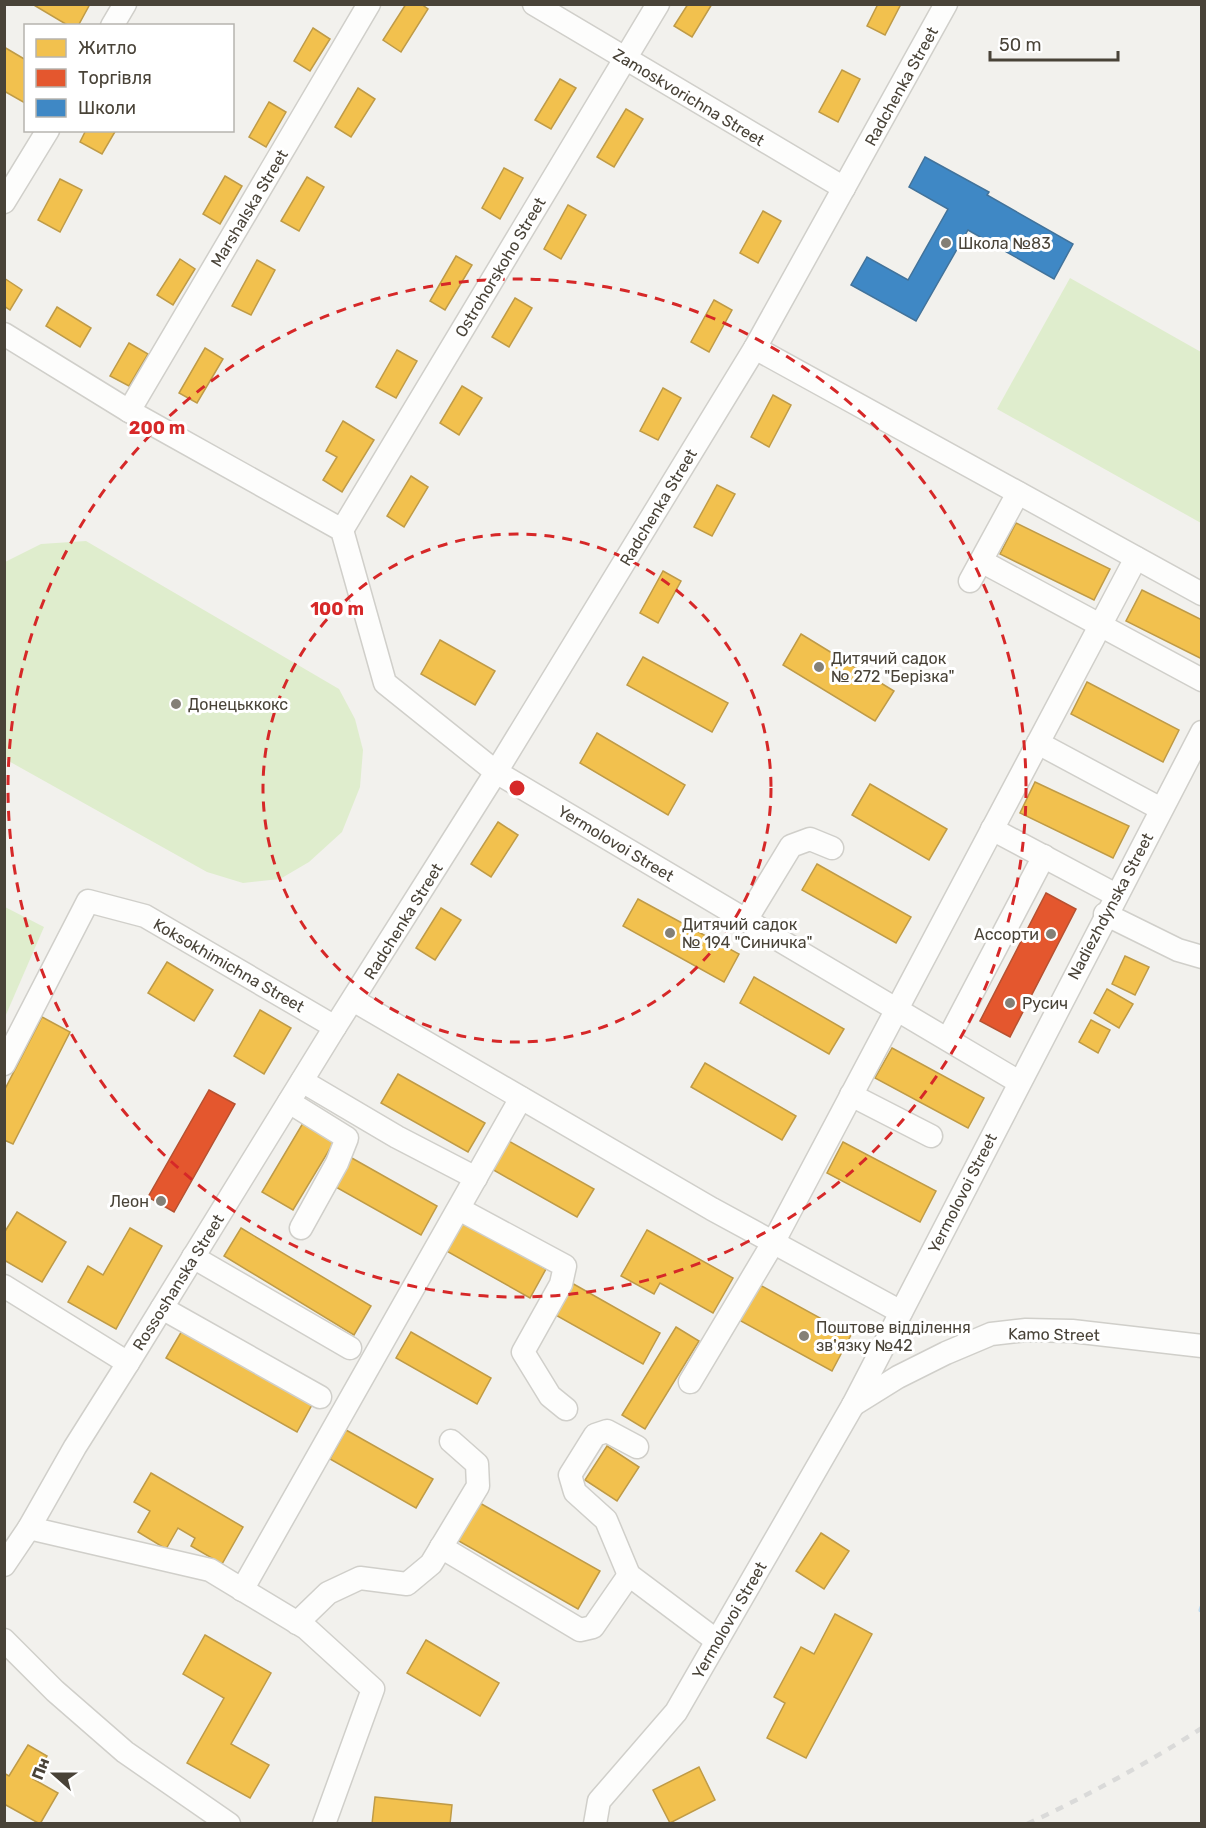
<svg xmlns="http://www.w3.org/2000/svg" width="1206" height="1828" viewBox="0 0 1206 1828" font-family="Rubik,sans-serif">
  <rect width="100%" height="100%" fill="#f2f1ed"/>
  <g fill="#dfedcd">
    <path d="M1070,278L1201,352V523L997,409Z"/>
    <path d="M86,541L339,689L355,719L363,750L360,787L342,832L309,862L280,879L243,883L207,872L5,759V562L41,544Z"/>
    <path d="M5,907L44,927L5,1017Z"/>
  </g>
  <g fill="#f2c14e" stroke="#bf9b47" stroke-width="1.5">
    <path d="M32,4H90L78,26H69Z"/>
    <path d="M406,4H421L428,9L401,52L383,40Z"/>
    <path d="M688,4H712L692,37L674,26Z"/>
    <path d="M878,4H901L885,35L867,26Z"/>
    <path d="M313,28L330,39L310,71L294,61Z"/>
    <path d="M4,47L26,60L25,103L4,91Z"/>
    <path d="M842,70L860,79L838,122L819,112Z"/>
    <path d="M560,79L576,88L551,129L535,120Z"/>
    <path d="M358,88L375,99L351,137L335,127Z"/>
    <path d="M269,102L286,112L266,147L249,137Z"/>
    <path d="M626,109L643,119L614,167L597,157Z"/>
    <path d="M86,130H116L102,154L80,142Z"/>
    <path d="M504,168L523,178L500,219L482,208Z"/>
    <path d="M225,176L242,186L220,224L203,214Z"/>
    <path d="M307,177L324,187L299,231L281,221Z"/>
    <path d="M60,179L82,190L60,232L38,220Z"/>
    <path d="M568,205L586,215L561,259L544,249Z"/>
    <path d="M763,211L781,221L758,263L740,253Z"/>
    <path d="M456,256L472,265L445,310L430,301Z"/>
    <path d="M180,259L195,269L173,305L157,295Z"/>
    <path d="M257,260L275,270L251,315L232,306Z"/>
    <path d="M4,278L22,290L10,310L4,306Z"/>
    <path d="M515,298L532,308L509,347L492,337Z"/>
    <path d="M714,300L732,310L709,352L691,342Z"/>
    <path d="M57,307L91,328L80,347L46,326Z"/>
    <path d="M129,343L148,354L129,386L110,376Z"/>
    <path d="M205,348L223,359L197,403L179,393Z"/>
    <path d="M397,350L417,361L396,398L376,387Z"/>
    <path d="M462,386L482,398L459,435L440,423Z"/>
    <path d="M663,388L681,398L658,440L640,431Z"/>
    <path d="M773,395L791,405L769,447L751,437Z"/>
    <path d="M343,421L374,440L342,492L323,480L337,457L326,451Z"/>
    <path d="M411,476L428,487L404,527L387,516Z"/>
    <path d="M717,485L735,494L712,536L694,527Z"/>
    <path d="M1016,523L1110,569L1094,600L1000,554Z"/>
    <path d="M663,571L681,581L658,623L640,613Z"/>
    <path d="M1142,590L1202,620V659L1126,621Z"/>
    <path d="M801,634L894,691L875,721L783,665Z"/>
    <path d="M440,640L495,671L475,705L421,674Z"/>
    <path d="M643,657L728,703L712,732L627,685Z"/>
    <path d="M1087,682L1179,730L1163,762L1071,714Z"/>
    <path d="M597,733L685,785L668,815L580,763Z"/>
    <path d="M1035,782L1129,826L1113,858L1020,813Z"/>
    <path d="M870,784L947,829L929,860L852,815Z"/>
    <path d="M498,822L518,835L491,877L471,864Z"/>
    <path d="M817,864L911,917L896,943L802,890Z"/>
    <path d="M638,899L739,954L724,982L623,926Z"/>
    <path d="M441,908L461,920L435,960L416,948Z"/>
    <path d="M1125,956L1149,967L1135,995L1112,984Z"/>
    <path d="M167,962L213,990L194,1021L148,993Z"/>
    <path d="M754,977L844,1029L829,1054L740,1003Z"/>
    <path d="M1107,989L1133,1004L1119,1028L1094,1013Z"/>
    <path d="M260,1010L291,1028L264,1074L234,1056Z"/>
    <path d="M42,1017L70,1032L13,1144L4,1140V1091Z"/>
    <path d="M1091,1020L1110,1030L1098,1053L1079,1042Z"/>
    <path d="M892,1048L984,1098L968,1128L875,1078Z"/>
    <path d="M705,1063L796,1116L782,1140L691,1087Z"/>
    <path d="M398,1074L485,1123L468,1152L381,1103Z"/>
    <path d="M303,1123L334,1142L293,1210L262,1192Z"/>
    <path d="M507,1140L594,1189L577,1217L490,1168Z"/>
    <path d="M843,1142L936,1191L920,1222L827,1173Z"/>
    <path d="M350,1157L437,1206L421,1235L334,1186Z"/>
    <path d="M17,1212L66,1242L42,1282L4,1260V1233Z"/>
    <path d="M459,1220L546,1269L530,1298L443,1249Z"/>
    <path d="M130,1228L162,1246L116,1329L68,1302L88,1266L103,1275Z"/>
    <path d="M241,1228L371,1306L354,1335L224,1256Z"/>
    <path d="M647,1230L733,1278L713,1313L660,1283L654,1294L621,1276Z"/>
    <path d="M570,1282L660,1333L643,1364L552,1313Z"/>
    <path d="M758,1284L851,1335L832,1371L739,1320Z"/>
    <path d="M676,1327L699,1341L645,1429L622,1415Z"/>
    <path d="M183,1329L313,1403L297,1432L166,1358Z"/>
    <path d="M411,1332L491,1378L477,1404L396,1358Z"/>
    <path d="M346,1430L433,1479L416,1508L330,1459Z"/>
    <path d="M607,1446L639,1467L617,1501L585,1480Z"/>
    <path d="M151,1473L243,1527L222,1564L191,1546L195,1538L178,1528L166,1549L138,1532L150,1511L134,1502Z"/>
    <path d="M478,1502L600,1571L578,1609L457,1540Z"/>
    <path d="M821,1533L849,1551L824,1589L796,1571Z"/>
    <path d="M835,1614L872,1634L806,1758L767,1738L785,1703L774,1697L801,1647L814,1654Z"/>
    <path d="M205,1635L271,1673L231,1744L269,1765L250,1798L187,1763L224,1698L183,1674Z"/>
    <path d="M426,1640L499,1683L480,1716L407,1673Z"/>
    <path d="M28,1745L47,1756L33,1779L58,1793L40,1824L4,1804V1773L9,1776Z"/>
    <path d="M699,1767L715,1800L670,1823L653,1790Z"/>
    <path d="M375,1797L452,1805L450,1824H372Z"/>
  </g>
  <g fill="#e4572e" stroke="#b65131" stroke-width="1.5">
    <path d="M1046,893L1076,909L1010,1037L980,1021Z"/>
    <path d="M209,1090L235,1104L174,1212L148,1197Z"/>
  </g>
  <path fill="#3f88c5" stroke="#42739b" stroke-width="1.5" d="M925,157L989,192L987,195L1073,244L1054,279L968,230L916,321L851,285L867,257L908,280L948,209L909,187Z"/>
  <g fill="none" stroke-linecap="round" stroke-linejoin="round">
    <path stroke="#bedbf0" stroke-width="5" d="M1201,1610L1202,1607"/>
    <g stroke="#d0cfca" stroke-width="25">
      <g id="minor">
        <path d="M534,4L844,188"/>
        <path d="M112,26L125,4"/>
        <path d="M4,202L48,130"/>
        <path d="M4,334L129,411L342,530L385,683L496,772L1019,1082"/>
        <path d="M755,348L1202,594"/>
        <path d="M129,411L369,4"/>
        <path d="M342,530L658,4"/>
        <path d="M981,561L1202,680"/>
        <path d="M970,581L1018,493"/>
        <path d="M1038,743L1161,809"/>
        <path d="M992,829L1116,895"/>
        <path d="M1105,914L1178,950L1202,957"/>
        <path d="M746,920L791,846L810,839L832,848"/>
        <path d="M353,1000L712,1209L901,1312"/>
        <path d="M948,1039L1044,856"/>
        <path d="M4,1064L88,901L145,916L335,1027"/>
        <path d="M302,1081L397,1137L476,1178"/>
        <path d="M851,1095L931,1136"/>
        <path d="M289,1102L347,1138L337,1163L301,1228"/>
        <path d="M459,1209L565,1266L561,1284L523,1352L550,1396L566,1409"/>
        <path d="M193,1257L350,1348"/>
        <path d="M4,1286L128,1363"/>
        <path d="M162,1308L320,1397"/>
        <path d="M690,1382L773,1243L1136,558"/>
        <path d="M853,1405L898,1377L946,1353L991,1334L1026,1330L1072,1331L1202,1346"/>
        <path d="M637,1447L607,1431L595,1435L570,1475L575,1492L606,1520L629,1575L717,1641"/>
        <path d="M29,1528L210,1570L306,1628L373,1689L324,1824"/>
        <path d="M441,1547L580,1630L593,1627L629,1575"/>
        <path d="M4,1565L29,1528L75,1447L128,1363L335,1027L496,772L755,348L946,4"/>
        <path d="M242,1590L521,1098"/>
        <path d="M297,1623L328,1593L360,1578L407,1584L431,1564L478,1486L477,1464L451,1441"/>
        <path d="M4,1640L55,1691L125,1752L229,1824"/>
        <path d="M595,1824L599,1801L676,1712L853,1405L1202,732"/>
      </g>
    </g>
    <use href="#minor" stroke="#fdfdfc" stroke-width="22"/>
    <path stroke="#dadad9" stroke-width="4.5" stroke-dasharray="8 8" stroke-linecap="butt" d="M1027,1824C1087,1796 1146,1764 1202,1728"/>
  </g>
  <g fill="none" stroke="#d62828" stroke-width="3" stroke-dasharray="10 8">
    <circle cx="517" cy="788" r="254"/>
    <circle cx="517" cy="788" r="509"/>
  </g>
  <g fill="#848077" stroke="#fff" stroke-width="2">
    <circle cx="946" cy="243" r="6"/>
    <circle cx="819" cy="667" r="6"/>
    <circle cx="176" cy="704" r="6"/>
    <circle cx="670" cy="933" r="6"/>
    <circle cx="1051" cy="934" r="6"/>
    <circle cx="1010" cy="1003" r="6"/>
    <circle cx="161" cy="1201" r="6"/>
    <circle cx="804" cy="1336" r="6"/>
  </g>
  <g text-anchor="middle" stroke-width="6" stroke-linejoin="round" paint-order="stroke">
    <g font-size="16" fill="#494338" stroke="#fff">
      <text transform="translate(901 86) rotate(-61)" y="6">Radchenka Street</text>
      <text transform="translate(689 97) rotate(31)" y="6">Zamoskvorichna Street</text>
      <text transform="translate(249 208) rotate(-59)" y="6">Marshalska Street</text>
      <text transform="translate(500 267) rotate(-59)" y="6">Ostrohorskoho Street</text>
      <text transform="translate(658 507) rotate(-59)" y="6">Radchenka Street</text>
      <text transform="translate(616 843) rotate(31)" y="6">Yermolovoi Street</text>
      <text transform="translate(1110 906) rotate(-62)" y="6">Nadiezhdynska Street</text>
      <text transform="translate(403 921) rotate(-58)" y="6">Radchenka Street</text>
      <text transform="translate(229 965) rotate(30)" y="6">Koksokhimichna Street</text>
      <text transform="translate(962 1193) rotate(-63)" y="6">Yermolovoi Street</text>
      <text transform="translate(178 1282) rotate(-58)" y="6">Rossoshanska Street</text>
      <text transform="translate(1054 1334) rotate(1)" y="6">Kamo Street</text>
      <text transform="translate(729 1620) rotate(-60)" y="6">Yermolovoi Street</text>
    </g>
    <g font-size="16" fill="#494338" stroke="#fff" text-anchor="start">
      <text x="958" y="249">Школа №83</text>
      <text x="831" y="664">Дитячий садок<tspan x="831" dy="18">№ 272 "Берізка"</tspan></text>
      <text x="188" y="710">Донецьккокс</text>
      <text x="682" y="930">Дитячий садок<tspan x="682" dy="18">№ 194 "Синичка"</tspan></text>
      <text x="1039" y="940" text-anchor="end">Ассорти</text>
      <text x="1022" y="1009">Русич</text>
      <text x="149" y="1207" text-anchor="end">Леон</text>
      <text x="816" y="1333">Поштове відділення<tspan x="816" dy="18">зв'язку №42</tspan></text>
    </g>
  </g>
  <circle cx="517" cy="788" r="9" fill="#d62828" stroke="#fff" stroke-width="3"/>
  <g font-size="18" text-anchor="middle" font-weight="bold" fill="#d62828" stroke="#fff" stroke-width="6" stroke-linejoin="round" paint-order="stroke">
    <text x="157" y="434">200 m</text>
    <text x="337" y="615">100 m</text>
  </g>
  <rect width="1206" height="1828" fill="none" stroke="#494338" stroke-width="12"/>
  <rect x="24" y="24" width="210" height="108" fill="#ffffff" stroke="#b6b4af" stroke-width="1.5"/>
  <rect x="36" y="39" width="30" height="18" fill="#f2c14e" stroke="#b6b4af" stroke-width="1.5"/>
  <text x="78" y="54" font-size="18" fill="#494338">Житло</text>
  <rect x="36" y="69" width="30" height="18" fill="#e4572e" stroke="#b6b4af" stroke-width="1.5"/>
  <text x="78" y="84" font-size="18" fill="#494338">Торгівля</text>
  <rect x="36" y="99" width="30" height="18" fill="#3f88c5" stroke="#b6b4af" stroke-width="1.5"/>
  <text x="78" y="114" font-size="18" fill="#494338">Школи</text>
  <g transform="translate(54 1774) rotate(291)" stroke="#ffffff" stroke-width="4.5" paint-order="stroke">
  <path d="M0-4.5L10 22L0 15L-10 22Z" fill="#494338"/>
  <text y="-9" font-size="16" font-weight="bold" text-anchor="middle" fill="#494338">Пн</text>
  </g>
  <path d="M990 51v9h128v-9" fill="none" stroke="#494338" stroke-width="3"/>
  <text x="999" y="51" font-size="18" fill="#494338" stroke="#ffffff" stroke-width="4.5" paint-order="stroke">50 m</text>
</svg>
